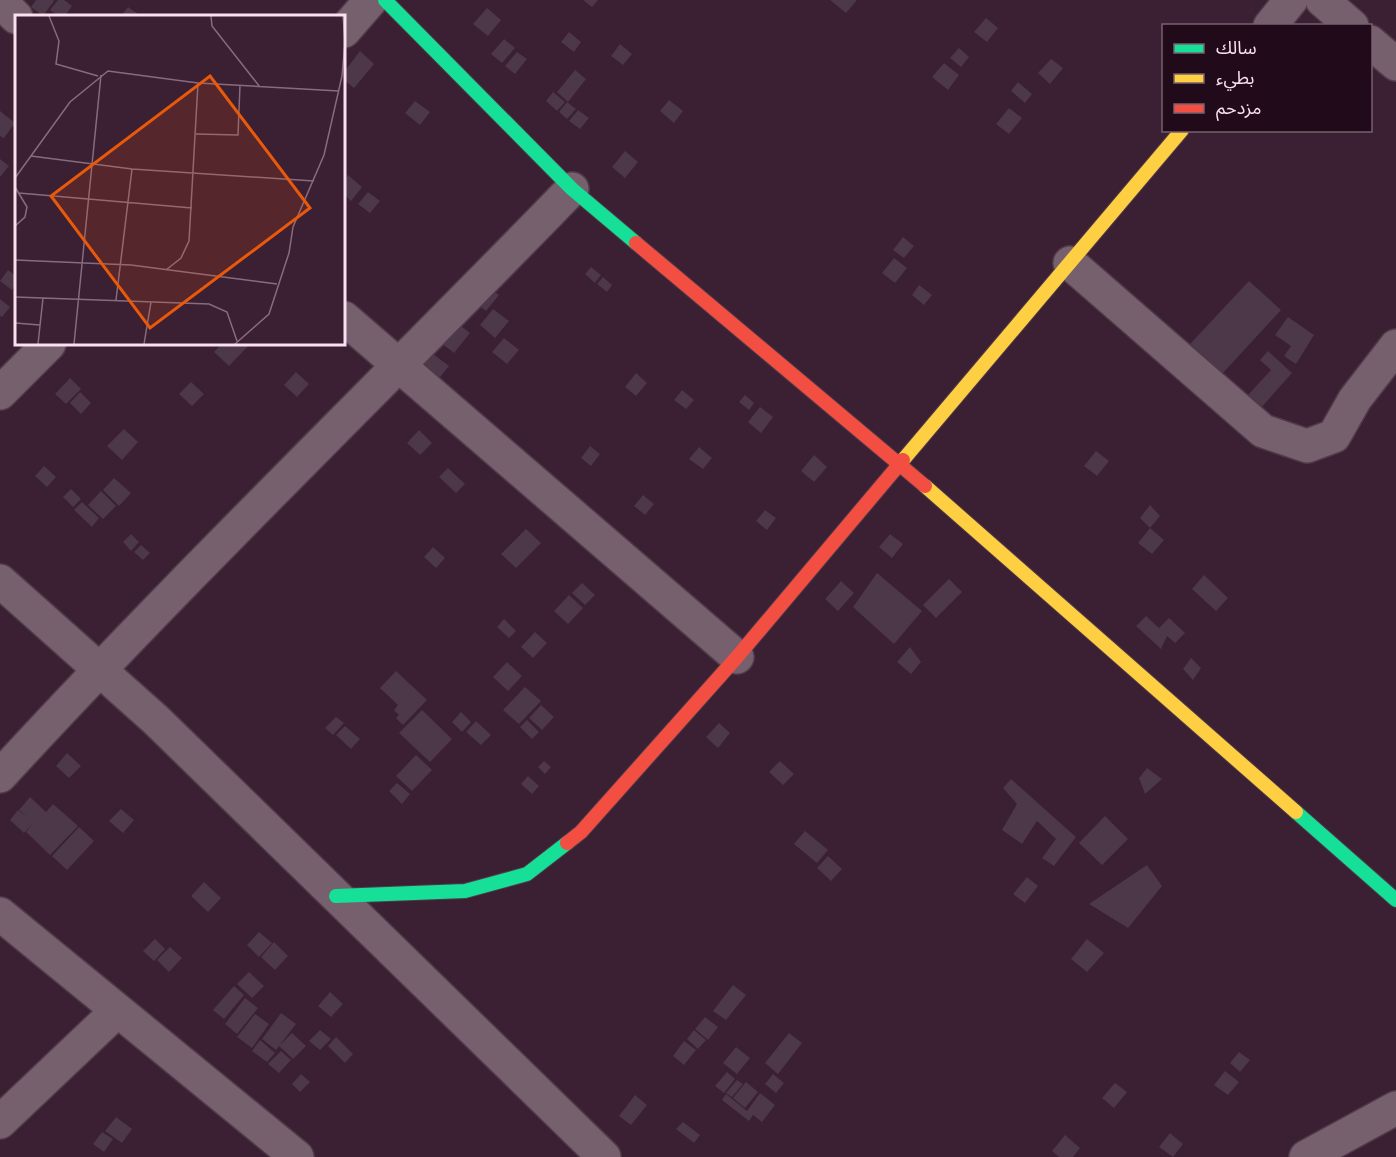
<svg xmlns="http://www.w3.org/2000/svg" width="1396" height="1157" viewBox="0 0 1396 1157" font-family="'Source Sans 3','Noto Sans Arabic',sans-serif">
  <rect width="100%" height="100%" fill="#3b1f32"/>
  <g fill="#4c3849">
    <path d="M36,0H53L54,1L43,16L31,7Z"/>
    <path d="M58,0H64L72,6L65,16H58L50,10Z"/>
    <path d="M583,0H598L592,7Z"/>
    <path d="M830,0H857L846,13Z"/>
    <path d="M128,7L141,16H121Z"/>
    <path d="M487,8L501,20L488,36L473,24Z"/>
    <path d="M986,18L998,28L987,42L974,32Z"/>
    <path d="M569,32L581,42L574,52L561,42Z"/>
    <path d="M504,39L515,48L502,63L491,54Z"/>
    <path d="M620,44L632,54L623,65L611,56Z"/>
    <path d="M959,48L969,57L961,67L950,58Z"/>
    <path d="M360,51L374,64L354,88L344,80V72Z"/>
    <path d="M517,52L527,59L515,74L505,66Z"/>
    <path d="M1051,59L1063,68L1050,84L1038,73Z"/>
    <path d="M944,63L959,75L948,90L932,77Z"/>
    <path d="M575,70L586,79L568,102L557,92Z"/>
    <path d="M1018,82L1032,94L1025,103L1011,91Z"/>
    <path d="M553,92L565,102L557,111L546,101Z"/>
    <path d="M669,100L683,111L674,123L660,111Z"/>
    <path d="M415,101L430,112L420,125L405,113Z"/>
    <path d="M567,102L576,109L567,119L559,112Z"/>
    <path d="M1009,108L1022,118L1009,134L996,124Z"/>
    <path d="M578,110L589,118L580,129L569,121Z"/>
    <path d="M0,111L15,123L4,138L0,136Z"/>
    <path d="M625,151L638,162L625,178L612,167Z"/>
    <path d="M0,159L9,166L0,177Z"/>
    <path d="M348,175L362,187L351,201L344,194V181Z"/>
    <path d="M368,192L380,201L370,213L358,204Z"/>
    <path d="M903,237L914,246L904,258L893,250Z"/>
    <path d="M894,258L907,268L895,283L882,273Z"/>
    <path d="M591,267L601,275L595,283L585,274Z"/>
    <path d="M8,270L16,276V284L12,290L0,281Z"/>
    <path d="M603,277L612,285L607,292L597,284Z"/>
    <path d="M1249,281L1281,310L1222,374L1190,344Z"/>
    <path d="M919,285L932,295L924,305L912,295Z"/>
    <path d="M490,288L499,295L486,311L477,304Z"/>
    <path d="M0,299L10,307L2,317L0,316Z"/>
    <path d="M493,309L509,321L495,338L480,325Z"/>
    <path d="M1288,317L1314,335L1296,364L1284,356L1291,346L1275,335Z"/>
    <path d="M457,323L470,333L454,353L441,343Z"/>
    <path d="M504,338L519,350L507,364L492,352Z"/>
    <path d="M222,344H250L229,366L214,352Z"/>
    <path d="M1268,351L1292,373L1261,408L1247,396L1271,370L1260,360Z"/>
    <path d="M432,353L449,366L432,387L415,374Z"/>
    <path d="M296,372L309,384L297,397L284,385Z"/>
    <path d="M636,373L647,383L636,396L625,387Z"/>
    <path d="M70,378L81,389L66,404L55,394Z"/>
    <path d="M191,382L204,394L192,406L179,394Z"/>
    <path d="M682,390L694,400L686,409L674,400Z"/>
    <path d="M80,392L91,403L81,414L70,403Z"/>
    <path d="M745,395L754,403L749,410L739,402Z"/>
    <path d="M760,407L773,417L761,433L748,422Z"/>
    <path d="M124,429L138,442L122,460L107,446Z"/>
    <path d="M419,430L432,443L420,455L407,443Z"/>
    <path d="M590,446L600,454L591,466L581,458Z"/>
    <path d="M699,447L712,458L703,469L689,459Z"/>
    <path d="M1096,451L1109,461L1097,476L1084,466Z"/>
    <path d="M814,455L827,467L814,482L801,471Z"/>
    <path d="M44,466L56,477L47,487L35,476Z"/>
    <path d="M448,468L465,484L456,493L439,477Z"/>
    <path d="M114,478L131,493L119,506L103,490Z"/>
    <path d="M71,489L81,499L73,507L63,497Z"/>
    <path d="M101,491L116,506L103,519L88,505Z"/>
    <path d="M643,495L654,504L645,515L634,506Z"/>
    <path d="M82,502L99,518L92,527L74,510Z"/>
    <path d="M1150,505L1160,516L1150,528L1140,518Z"/>
    <path d="M765,510L776,518L767,530L756,521Z"/>
    <path d="M1150,528L1164,540L1152,554L1138,543Z"/>
    <path d="M526,529L541,543L516,568L501,554Z"/>
    <path d="M131,534L139,542L131,551L123,542Z"/>
    <path d="M890,534L903,544L892,558L879,547Z"/>
    <path d="M141,545L150,553L143,560L134,552Z"/>
    <path d="M433,547L445,558L436,568L424,557Z"/>
    <path d="M877,573L922,611L894,644L853,607Z"/>
    <path d="M1204,575L1228,598L1216,611L1192,589Z"/>
    <path d="M949,579L962,592L936,618L923,605Z"/>
    <path d="M841,581L854,593L838,611L825,599Z"/>
    <path d="M582,583L595,595L585,605L572,593Z"/>
    <path d="M569,595L583,608L568,624L554,611Z"/>
    <path d="M1146,616L1159,628L1169,618L1185,633L1175,643L1167,636L1161,649L1136,626Z"/>
    <path d="M504,619L516,631L509,638L497,627Z"/>
    <path d="M535,632L547,643L533,658L521,647Z"/>
    <path d="M910,647L921,662L911,674L897,662Z"/>
    <path d="M1191,658L1201,668L1193,680L1183,669Z"/>
    <path d="M507,662L522,676L508,691L493,677Z"/>
    <path d="M396,671L427,700L403,725L396,718L399,715L394,710L398,705L380,688Z"/>
    <path d="M525,687L541,701L519,724L503,710Z"/>
    <path d="M541,705L554,717L542,730L529,718Z"/>
    <path d="M422,710L452,739L430,762L399,733Z"/>
    <path d="M461,712L471,722L462,732L452,722Z"/>
    <path d="M336,717L344,723L333,735L325,728Z"/>
    <path d="M527,720L539,732L532,739L520,727Z"/>
    <path d="M476,721L491,735L481,745L466,732Z"/>
    <path d="M719,723L730,733L718,748L706,737Z"/>
    <path d="M345,726L360,739L351,749L336,735Z"/>
    <path d="M67,753L81,766L69,778L56,766Z"/>
    <path d="M416,755L432,770L412,791L396,776Z"/>
    <path d="M544,761L551,767L545,774L538,767Z"/>
    <path d="M780,761L794,774L783,785L769,772Z"/>
    <path d="M1147,768L1162,779L1145,794L1139,778Z"/>
    <path d="M528,776L539,786L532,794L521,784Z"/>
    <path d="M1011,779L1076,837L1054,866L1042,858L1056,839L1037,821L1022,844L1002,830L1017,804L1003,788Z"/>
    <path d="M397,783L410,794L402,804L389,791Z"/>
    <path d="M30,797L46,812L53,804L78,826L50,855L26,832L33,823L24,833L10,820L18,810L28,818L19,810Z"/>
    <path d="M121,809L134,820L123,833L109,821Z"/>
    <path d="M1105,816L1128,839L1102,865L1079,843Z"/>
    <path d="M79,827L94,841L67,870L52,856Z"/>
    <path d="M805,831L828,850L817,863L794,844Z"/>
    <path d="M828,856L842,869L831,881L817,868Z"/>
    <path d="M1147,865L1162,886L1128,928L1089,904Z"/>
    <path d="M1027,877L1038,886L1025,903L1013,894Z"/>
    <path d="M204,882L221,898L208,912L191,896Z"/>
    <path d="M259,932L272,943L259,957L247,945Z"/>
    <path d="M155,939L165,949L154,961L143,951Z"/>
    <path d="M1087,939L1104,953L1087,972L1071,959Z"/>
    <path d="M274,942L288,956L275,970L261,957Z"/>
    <path d="M170,947L182,958L169,972L157,960Z"/>
    <path d="M249,972L264,986L252,998L237,984Z"/>
    <path d="M733,985L746,995L726,1020L713,1011Z"/>
    <path d="M234,986L244,995L224,1019L213,1010Z"/>
    <path d="M330,992L343,1004L331,1017L318,1006Z"/>
    <path d="M245,998L258,1008L237,1034L225,1024Z"/>
    <path d="M281,1013L296,1024L276,1050L262,1039Z"/>
    <path d="M255,1014L269,1024L252,1048L237,1037Z"/>
    <path d="M705,1017L718,1027L708,1040L695,1029Z"/>
    <path d="M320,1030L331,1039L320,1050L309,1041Z"/>
    <path d="M694,1030L706,1040L698,1049L687,1039Z"/>
    <path d="M292,1033L306,1046L293,1059L279,1046Z"/>
    <path d="M789,1033L802,1043L778,1074L765,1063Z"/>
    <path d="M336,1037L353,1054L345,1063L328,1046Z"/>
    <path d="M260,1040L275,1053L267,1062L252,1051Z"/>
    <path d="M684,1041L696,1050L684,1065L673,1056Z"/>
    <path d="M736,1047L750,1058L737,1074L723,1063Z"/>
    <path d="M281,1051L291,1060L279,1073L268,1064Z"/>
    <path d="M1239,1052L1250,1060L1240,1072L1230,1063Z"/>
    <path d="M1225,1071L1239,1082L1228,1095L1214,1085Z"/>
    <path d="M727,1072L735,1079L724,1093L715,1086Z"/>
    <path d="M301,1074L310,1082L300,1092L292,1084Z"/>
    <path d="M773,1074L784,1083L776,1093L765,1084Z"/>
    <path d="M737,1080L743,1084L732,1097L726,1093Z"/>
    <path d="M746,1082L758,1092L745,1108L733,1098Z"/>
    <path d="M1115,1083L1127,1092L1114,1108L1102,1098Z"/>
    <path d="M760,1093L775,1105L762,1122L753,1115L749,1121L722,1100L726,1094L747,1111Z"/>
    <path d="M635,1095L647,1105L631,1125L619,1116Z"/>
    <path d="M116,1117L132,1129L122,1143L105,1131Z"/>
    <path d="M683,1122L700,1135L694,1143L676,1129Z"/>
    <path d="M102,1132L113,1139L104,1152L93,1144Z"/>
    <path d="M1170,1133L1183,1144L1173,1157L1159,1147Z"/>
    <path d="M1065,1135L1080,1148L1073,1157H1059L1052,1151Z"/>
  </g>
  <g fill="none" stroke-linecap="round" stroke-linejoin="round">
    <g stroke="#4f3a48" stroke-width="36">
      <g id="street">
        <path d="M1322,0L1352,26"/>
        <path d="M0,1L16,17"/>
        <path d="M1270,26L1291,0"/>
        <path d="M344,31L371,0"/>
        <path d="M1370,42L1396,64"/>
        <path d="M1070,263L1263,431L1307,446L1334,436L1355,399L1396,346"/>
        <path d="M344,318L737,657"/>
        <path d="M0,393L49,344"/>
        <path d="M0,581L156,720L604,1157"/>
        <path d="M0,776C185,575 382,385 572,189"/>
        <path d="M0,914L297,1157"/>
        <path d="M0,1122L117,1011"/>
        <path d="M1306,1157L1396,1108"/>
      </g>
    </g>
    <g stroke="#4f3a48" stroke-width="16">
      <g id="fast">
        <path d="M385,0L572,189L636,243"/>
        <path d="M1296,812L1396,900"/>
        <path d="M336,896L465,891L527,874L567,843"/>
      </g>
    </g>
    <g stroke="#4f3a48" stroke-width="16">
      <g id="slow">
        <path d="M903,460L1182,130"/>
        <path d="M925,486L1296,812"/>
      </g>
    </g>
    <g stroke="#4f3a48" stroke-width="16">
      <g id="jam">
        <path d="M636,243L925,486"/>
        <path d="M567,843L581,832L737,657L903,460"/>
      </g>
    </g>
    <use href="#street" stroke="#76606e" stroke-width="33"/>
    <use href="#fast" stroke="#16e098" stroke-width="14"/>
    <use href="#slow" stroke="#ffcf43" stroke-width="14"/>
    <use href="#jam" stroke="#f24e42" stroke-width="14"/>
  </g>
  <g transform="translate(15 15)">
    <rect width="330" height="330" fill="#3b1f32"/>
    <path fill="none" stroke="#886c7e" stroke-width="1.5" d="M34,1L44,26L41,49L83,61M196,1L197,11L245,72M328,1L330,26M181,119L223,120L225,70M16,141L117,154L299,166M0,163L55,87L93,56L183,68L324,76M0,172L12,192L10,202L0,211M4,178L177,193M0,245L116,250L262,269M151,255L166,243L174,226L183,68M0,282L194,289L212,297L222,326M101,285L117,154M0,308L25,310M23,329L28,283M59,329L86,60M129,329L136,287M220,329L254,299L274,238L278,212L309,140L327,61L330,28"/>
    <path fill="#e8590c" fill-opacity="0.15" stroke="#e8590c" stroke-width="3" d="M195,61L295,193L135,313L36,181Z"/>
    <rect width="330" height="330" fill="none" stroke="#fbe0f0" stroke-width="3"/>
  </g>
  <rect x="1162" y="24" width="210" height="108" fill="#210a19" stroke="#78606f" stroke-width="1.5"/>
  <rect x="1174" y="44" width="30" height="9" fill="#16e098" stroke="#78606f" stroke-width="1.5"/>
  <text x="1216" y="54" font-size="18" fill="#fbe0f0">سالك</text>
  <rect x="1174" y="74" width="30" height="9" fill="#ffcf43" stroke="#78606f" stroke-width="1.5"/>
  <text x="1216" y="84" font-size="18" fill="#fbe0f0">بطيء</text>
  <rect x="1174" y="104" width="30" height="9" fill="#f24e42" stroke="#78606f" stroke-width="1.5"/>
  <text x="1216" y="114" font-size="18" fill="#fbe0f0">مزدحم</text>
</svg>
